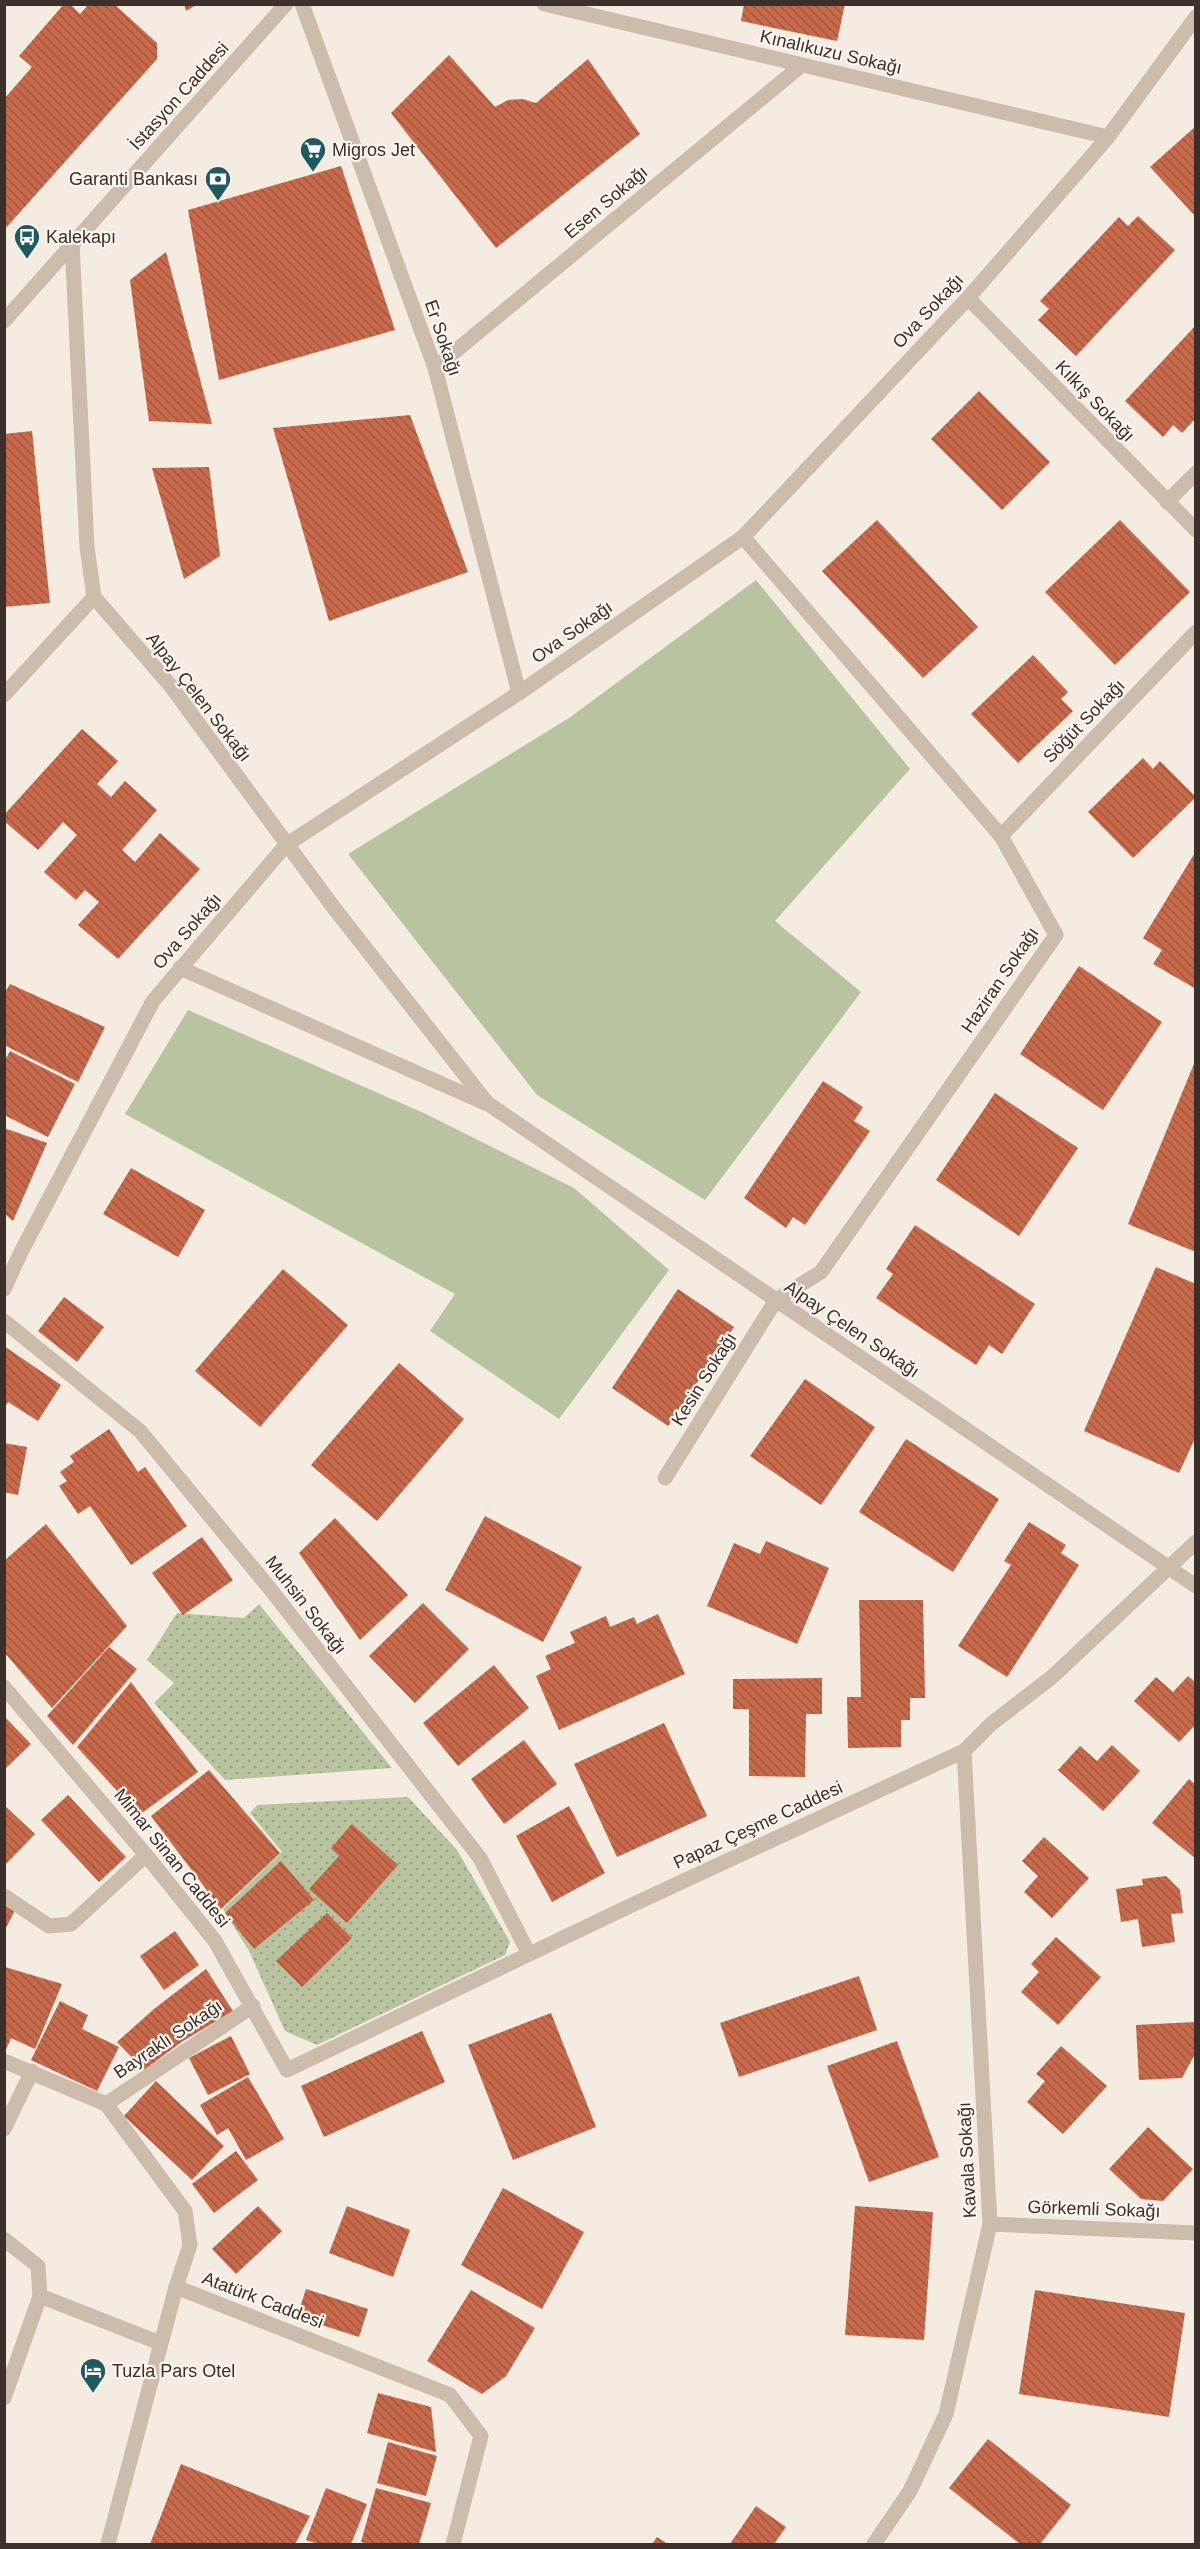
<svg xmlns="http://www.w3.org/2000/svg" width="1200" height="2549" viewBox="0 0 1200 2549" font-family="Arial,sans-serif">
  <defs>
    <pattern id="garden-dots" width="8" height="8" patternUnits="userSpaceOnUse" patternTransform="scale(1.5)"><rect width="8" height="8" fill="#b8c4a0"/><path d="M2 2h.1M6 6h.1" fill="none" stroke="#97a083" stroke-width="1.8" stroke-linecap="round"/></pattern>
    <pattern id="building-back-hatch" width="6" height="6" patternUnits="userSpaceOnUse" patternTransform="scale(1.5)"><rect width="6" height="6" fill="#c8694b"/><path d="M-1 5l2 2M0 0l6 6M5-1l2 2" fill="none" stroke="#a4573f"/></pattern>
  </defs>
  <rect width="100%" height="100%" fill="#f4ebe1"/>
  <g fill="#b8c4a0">
    <path d="M756,580L910,769L775,921L861,992L705,1200L537,1095L348,854L569,718Z"/>
    <path d="M188,1010L426,1114L574,1188L669,1270L559,1419L430,1331L455,1294L125,1114Z"/>
  </g>
  <g fill="url(#garden-dots)">
    <path d="M259,1604L392,1768L225,1780L154,1703L174,1683L147,1660L177,1613L244,1618Z"/>
    <path d="M408,1797L457,1850L510,1942L505,1955L317,2045L285,2031L249,1951L223,1909L282,1852L250,1813L257,1805Z"/>
  </g>
  <g fill="url(#building-back-hatch)">
    <path d="M64,4H70L80,14L89,4H114L157,43V59L4,230V99L32,67L19,56Z"/>
    <path d="M184,4H198L186,11Z"/>
    <path d="M744,4H845L837,41L741,21Z"/>
    <path d="M449,55L495,107L508,100L522,99L536,103L588,59L640,134L496,248L391,113Z"/>
    <path d="M1196,126V217L1150,167Z"/>
    <path d="M341,166L395,330L219,380L188,210Z"/>
    <path d="M1138,216L1175,250L1076,356L1038,320L1049,309L1040,301L1119,217L1128,226Z"/>
    <path d="M166,252L212,424L149,421L130,280Z"/>
    <path d="M1196,325V418L1182,433L1173,425L1163,437L1125,401Z"/>
    <path d="M979,391L1050,462L1002,510L931,439Z"/>
    <path d="M410,415L468,572L329,621L273,428Z"/>
    <path d="M32,431L50,603L4,607V434Z"/>
    <path d="M209,467L220,556L184,579L152,468Z"/>
    <path d="M877,520L978,627L923,678L822,571Z"/>
    <path d="M1120,520L1190,592L1115,665L1045,592Z"/>
    <path d="M1033,655L1068,692L1061,699L1073,711L1018,763L971,714Z"/>
    <path d="M82,729L118,761L97,784L111,797L125,781L157,810L122,850L135,862L160,833L200,869L118,959L78,925L99,902L85,890L76,900L44,872L77,835L63,822L38,850L4,821V815Z"/>
    <path d="M1143,758L1153,769L1160,761L1196,797L1133,858L1088,812Z"/>
    <path d="M1196,851V989L1153,964L1162,950L1143,938Z"/>
    <path d="M1079,966L1162,1022L1103,1110L1020,1054Z"/>
    <path d="M10,984L105,1027L78,1082L4,1045V994Z"/>
    <path d="M10,1051L75,1084L48,1137L4,1115V1062Z"/>
    <path d="M1196,1059V1252L1128,1224Z"/>
    <path d="M823,1081L863,1107L854,1121L870,1131L805,1225L793,1217L786,1228L744,1198Z"/>
    <path d="M995,1093L1078,1148L1019,1236L936,1180Z"/>
    <path d="M4,1128L47,1143L13,1221L4,1213Z"/>
    <path d="M131,1168L205,1210L178,1257L103,1214Z"/>
    <path d="M915,1225L1035,1304L1002,1354L989,1345L976,1365L876,1298L893,1274L886,1269Z"/>
    <path d="M1156,1267L1196,1284V1436L1179,1473L1084,1431Z"/>
    <path d="M283,1269L348,1325L260,1427L195,1371Z"/>
    <path d="M678,1289L734,1327L668,1426L612,1388Z"/>
    <path d="M64,1297L104,1327L77,1362L38,1331Z"/>
    <path d="M4,1346L61,1385L38,1421L8,1402L4,1409Z"/>
    <path d="M399,1363L464,1419L377,1521L311,1465Z"/>
    <path d="M805,1379L875,1427L821,1505L750,1456Z"/>
    <path d="M109,1429L138,1472L145,1467L187,1526L131,1565L90,1506L78,1514L59,1486L67,1481L60,1472L74,1462L70,1456Z"/>
    <path d="M906,1439L999,1499L953,1572L859,1512Z"/>
    <path d="M4,1443L27,1447L18,1495L4,1492Z"/>
    <path d="M485,1516L582,1567L543,1642L445,1590Z"/>
    <path d="M335,1518L408,1595L360,1640L299,1553Z"/>
    <path d="M1029,1522L1066,1545L1061,1553L1079,1565L1007,1677L958,1646L1011,1565L1004,1561Z"/>
    <path d="M46,1524L127,1626L52,1708L4,1652V1561Z"/>
    <path d="M202,1537L233,1580L183,1615L152,1573Z"/>
    <path d="M766,1541L829,1568L797,1644L707,1606L734,1543L760,1554Z"/>
    <path d="M859,1600H923L925,1698H910V1720H901V1747L848,1748L847,1697H861Z"/>
    <path d="M423,1603L469,1649L415,1703L369,1656Z"/>
    <path d="M658,1614L685,1674L559,1730L536,1676L551,1669L545,1656L575,1643L570,1632L606,1616L610,1627L634,1617L637,1624Z"/>
    <path d="M109,1647L137,1669L73,1745L47,1716Z"/>
    <path d="M494,1665L529,1708L458,1766L423,1723Z"/>
    <path d="M1188,1676L1196,1683V1724L1179,1742L1134,1701L1156,1677L1173,1692Z"/>
    <path d="M822,1678V1714H806L805,1777L749,1776V1709H733V1679Z"/>
    <path d="M131,1682L198,1772L139,1815L77,1747Z"/>
    <path d="M4,1716L31,1744L4,1770Z"/>
    <path d="M664,1723L707,1816L617,1857L574,1764Z"/>
    <path d="M524,1740L557,1784L504,1824L471,1779Z"/>
    <path d="M1112,1745L1140,1771L1103,1811L1058,1770L1080,1746L1097,1761Z"/>
    <path d="M209,1770L280,1853L221,1909L151,1816Z"/>
    <path d="M1189,1779L1196,1785V1859L1152,1823Z"/>
    <path d="M68,1795L126,1857L99,1882L41,1820Z"/>
    <path d="M4,1805L35,1834L4,1866Z"/>
    <path d="M569,1806L605,1873L552,1902L516,1836Z"/>
    <path d="M352,1824L398,1865L347,1923L309,1889L339,1856L331,1848Z"/>
    <path d="M1044,1837L1089,1878L1052,1918L1024,1892L1038,1876L1022,1861Z"/>
    <path d="M281,1861L314,1900L254,1949L225,1913Z"/>
    <path d="M1166,1876L1180,1890L1183,1913L1171,1914L1175,1942L1142,1947L1138,1919L1121,1922L1116,1889L1143,1885L1142,1879Z"/>
    <path d="M4,1904L15,1910L4,1932Z"/>
    <path d="M327,1913L352,1938L302,1987L276,1961Z"/>
    <path d="M175,1931L199,1965L164,1990L140,1956Z"/>
    <path d="M1056,1937L1101,1977L1058,2025L1021,1992L1039,1972L1031,1964Z"/>
    <path d="M5,1967L62,1984L35,2049L11,2038L5,2052Z"/>
    <path d="M206,1969L233,2011L183,2041L144,2070L117,2042L154,2009Z"/>
    <path d="M859,1976L877,2030L739,2077L720,2023Z"/>
    <path d="M60,2001L88,2015L82,2029L119,2047L97,2091L31,2060Z"/>
    <path d="M551,2013L596,2127L513,2160L468,2045Z"/>
    <path d="M1194,2022L1196,2052L1182,2078L1139,2080L1136,2025Z"/>
    <path d="M422,2031L445,2082L324,2137L301,2086Z"/>
    <path d="M231,2036L250,2074L208,2095L189,2058Z"/>
    <path d="M897,2041L939,2157L869,2182L827,2066Z"/>
    <path d="M1061,2046L1107,2086L1063,2134L1027,2102L1045,2081L1036,2074Z"/>
    <path d="M248,2077L284,2139L246,2160L228,2128L217,2135L200,2105Z"/>
    <path d="M156,2081L224,2146L192,2180L124,2116Z"/>
    <path d="M1148,2127L1193,2169L1163,2201L1141,2199L1109,2169Z"/>
    <path d="M236,2151L258,2180L214,2213L192,2184Z"/>
    <path d="M503,2188L584,2232L542,2309L461,2265Z"/>
    <path d="M258,2206L282,2231L236,2274L212,2249Z"/>
    <path d="M347,2206L410,2230L393,2277L329,2253Z"/>
    <path d="M855,2206L933,2212L924,2340L845,2335Z"/>
    <path d="M306,2289L368,2309L359,2337L297,2317Z"/>
    <path d="M471,2290L535,2328L506,2376L482,2394L427,2361Z"/>
    <path d="M1035,2290L1185,2313L1169,2417L1019,2394Z"/>
    <path d="M378,2393L431,2407L436,2452L367,2433Z"/>
    <path d="M988,2439L1071,2505L1040,2544H1020L949,2488Z"/>
    <path d="M388,2442L437,2456L426,2496L377,2483Z"/>
    <path d="M181,2464L310,2516L295,2544H150Z"/>
    <path d="M326,2488L367,2504L351,2544H318L306,2540Z"/>
    <path d="M376,2488L431,2503L419,2544H369L361,2542Z"/>
    <path d="M756,2506L786,2527L774,2544H730Z"/>
    <path d="M657,2537L668,2544H652Z"/>
  </g>
  <g fill="none" stroke-linecap="round" stroke-linejoin="round">
    <path stroke="#cdbbac" stroke-width="15" d="M1167,502L1196,473"/>
    <g stroke="#cdbbac" stroke-width="15">
      <path d="M302,4L435,368L519,693"/>
      <path d="M544,4L1108,137"/>
      <path d="M72,243L87,547L94,597L170,685L334,908L487,1103L1196,1586"/>
      <path d="M968,298L1196,530"/>
      <path d="M435,368L802,65"/>
      <path d="M4,695L94,597"/>
      <path d="M1001,836L1196,632"/>
      <path d="M180,968L485,1103"/>
      <path d="M4,1289L21,1252L153,1001L286,845L519,693L743,537L968,298L1083,166L1108,137L1196,17"/>
      <path d="M4,1321L140,1431L271,1590L480,1858L529,1954"/>
      <path d="M665,1478L776,1300L821,1272L1056,935L1001,836L743,537"/>
      <path d="M4,1896L49,1926L71,1924L146,1855"/>
      <path d="M106,2104L253,2006"/>
      <path d="M4,2129L32,2071"/>
      <path d="M990,2224L1196,2233"/>
      <path d="M4,2239L38,2266L40,2296L160,2343"/>
      <path d="M4,2398L40,2296"/>
      <path d="M108,2544L176,2287"/>
      <path d="M874,2544L910,2491L946,2414L990,2224L964,1751"/>
    </g>
    <g stroke="#cdbbac" stroke-width="15">
      <path d="M4,321L286,4"/>
      <path d="M4,1687L146,1855L215,1941L287,2070L634,1904L964,1751L991,1724L1052,1677L1196,1542"/>
      <path d="M4,2061L106,2104L185,2211L190,2245L176,2287L450,2395L481,2436L453,2544"/>
    </g>
  </g>
  <defs>
    <g id="supermarket-pin" transform="scale(1.35)"><path d="M0 17L-7.5 6A9.5 9.5 0 1 1 7.5 6Z" fill="#1f5a5e" stroke="#fbf5ee"/><path d="M-6-5.5h2.5l.6 2H6L4.5 2H-2.5L-4.4-4H-6ZM-1.5 3.2a1.3 1.3 0 1 0 .1 0ZM3 3.2a1.3 1.3 0 1 0 .1 0Z" fill="#fff"/></g>
    <g id="bank-pin" transform="scale(1.35)"><path d="M0 17L-7.5 6A9.5 9.5 0 1 1 7.5 6Z" fill="#1f5a5e" stroke="#fbf5ee"/><path d="M-6-4H6V4H-6ZM0-2.3a2.3 2.3 0 1 0 0 4.6a2.3 2.3 0 1 0 0-4.6Z" fill="#fff"/></g>
    <g id="bus-pin" transform="scale(1.35)"><path d="M0 17L-7.5 6A9.5 9.5 0 1 1 7.5 6Z" fill="#1f5a5e" stroke="#fbf5ee"/><path d="M-5-6H5V4H4V6H2V4H-2V6H-4V4H-5ZM-3.5-4V0h7V-4ZM-3.5 1.2v1.5H-2V1.2ZM2 1.2v1.5H3.5V1.2Z" fill="#fff"/></g>
    <g id="hotel-pin" transform="scale(1.35)"><path d="M0 17L-7.5 6A9.5 9.5 0 1 1 7.5 6Z" fill="#1f5a5e" stroke="#fbf5ee"/><path d="M-6-4.5h1.5V1H6V5H4.5V3h-9V5H-6ZM-4 0a1.8 1.8 0 1 1 3.6 0ZM.5 0V-2.5h3Q6-2.5 6 0Z" fill="#fff"/></g>
  </defs>
  <g fill-rule="evenodd">
    <use href="#supermarket-pin" x="313" y="150"/>
    <use href="#bank-pin" x="218" y="179"/>
    <use href="#bus-pin" x="27" y="237"/>
    <use href="#hotel-pin" x="93" y="2371"/>
  </g>
  <g text-anchor="middle" stroke-width="4.5" stroke-linejoin="round" paint-order="stroke">
    <g font-size="18" fill="#3b302b" stroke="#fbf5ee">
      <text transform="translate(831 52) rotate(13)" y="6">Kınalıkuzu Sokağı</text>
      <text transform="translate(179 96) rotate(-48)" y="6">İstasyon Caddesi</text>
      <text transform="translate(606 202) rotate(-40)" y="6">Esen Sokağı</text>
      <text transform="translate(928 311) rotate(-47)" y="6">Ova Sokağı</text>
      <text transform="translate(443 338) rotate(71)" y="6">Er Sokağı</text>
      <text transform="translate(1095 401) rotate(46)" y="6">Kılkış Sokağı</text>
      <text transform="translate(572 632) rotate(-35)" y="6">Ova Sokağı</text>
      <text transform="translate(199 697) rotate(52)" y="6">Alpay Çelen Sokağı</text>
      <text transform="translate(1084 721) rotate(-46)" y="6">Söğüt Sokağı</text>
      <text transform="translate(187 931) rotate(-49)" y="6">Ova Sokağı</text>
      <text transform="translate(1000 980) rotate(-56)" y="6">Haziran Sokağı</text>
      <text transform="translate(852 1329) rotate(34)" y="6">Alpay Çelen Sokağı</text>
      <text transform="translate(704 1379) rotate(-58)" y="6">Kesin Sokağı</text>
      <text transform="translate(306 1605) rotate(52)" y="6">Muhsin Sokağı</text>
      <text transform="translate(758 1825) rotate(-25)" y="6">Papaz Çeşme Caddesi</text>
      <text transform="translate(172 1858) rotate(51)" y="6">Mimar Sinan Caddesi</text>
      <text transform="translate(168 2039) rotate(-34)" y="6">Bayraklı Sokağı</text>
      <text transform="translate(967 2160) rotate(-93)" y="6">Kavala Sokağı</text>
      <text transform="translate(1094 2209) rotate(2)" y="6">Görkemli Sokağı</text>
      <text transform="translate(263 2300) rotate(21)" y="6">Atatürk Caddesi</text>
    </g>
    <g font-size="18" fill="#3b302b" stroke="#fbf5ee" text-anchor="start">
      <text x="332" y="156">Migros Jet</text>
      <text x="198" y="185" text-anchor="end">Garanti Bankası</text>
      <text x="46" y="243">Kalekapı</text>
      <text x="112" y="2377">Tuzla Pars Otel</text>
    </g>
  </g>
  <rect width="1200" height="2549" fill="none" stroke="#3b302b" stroke-width="12"/>
</svg>
